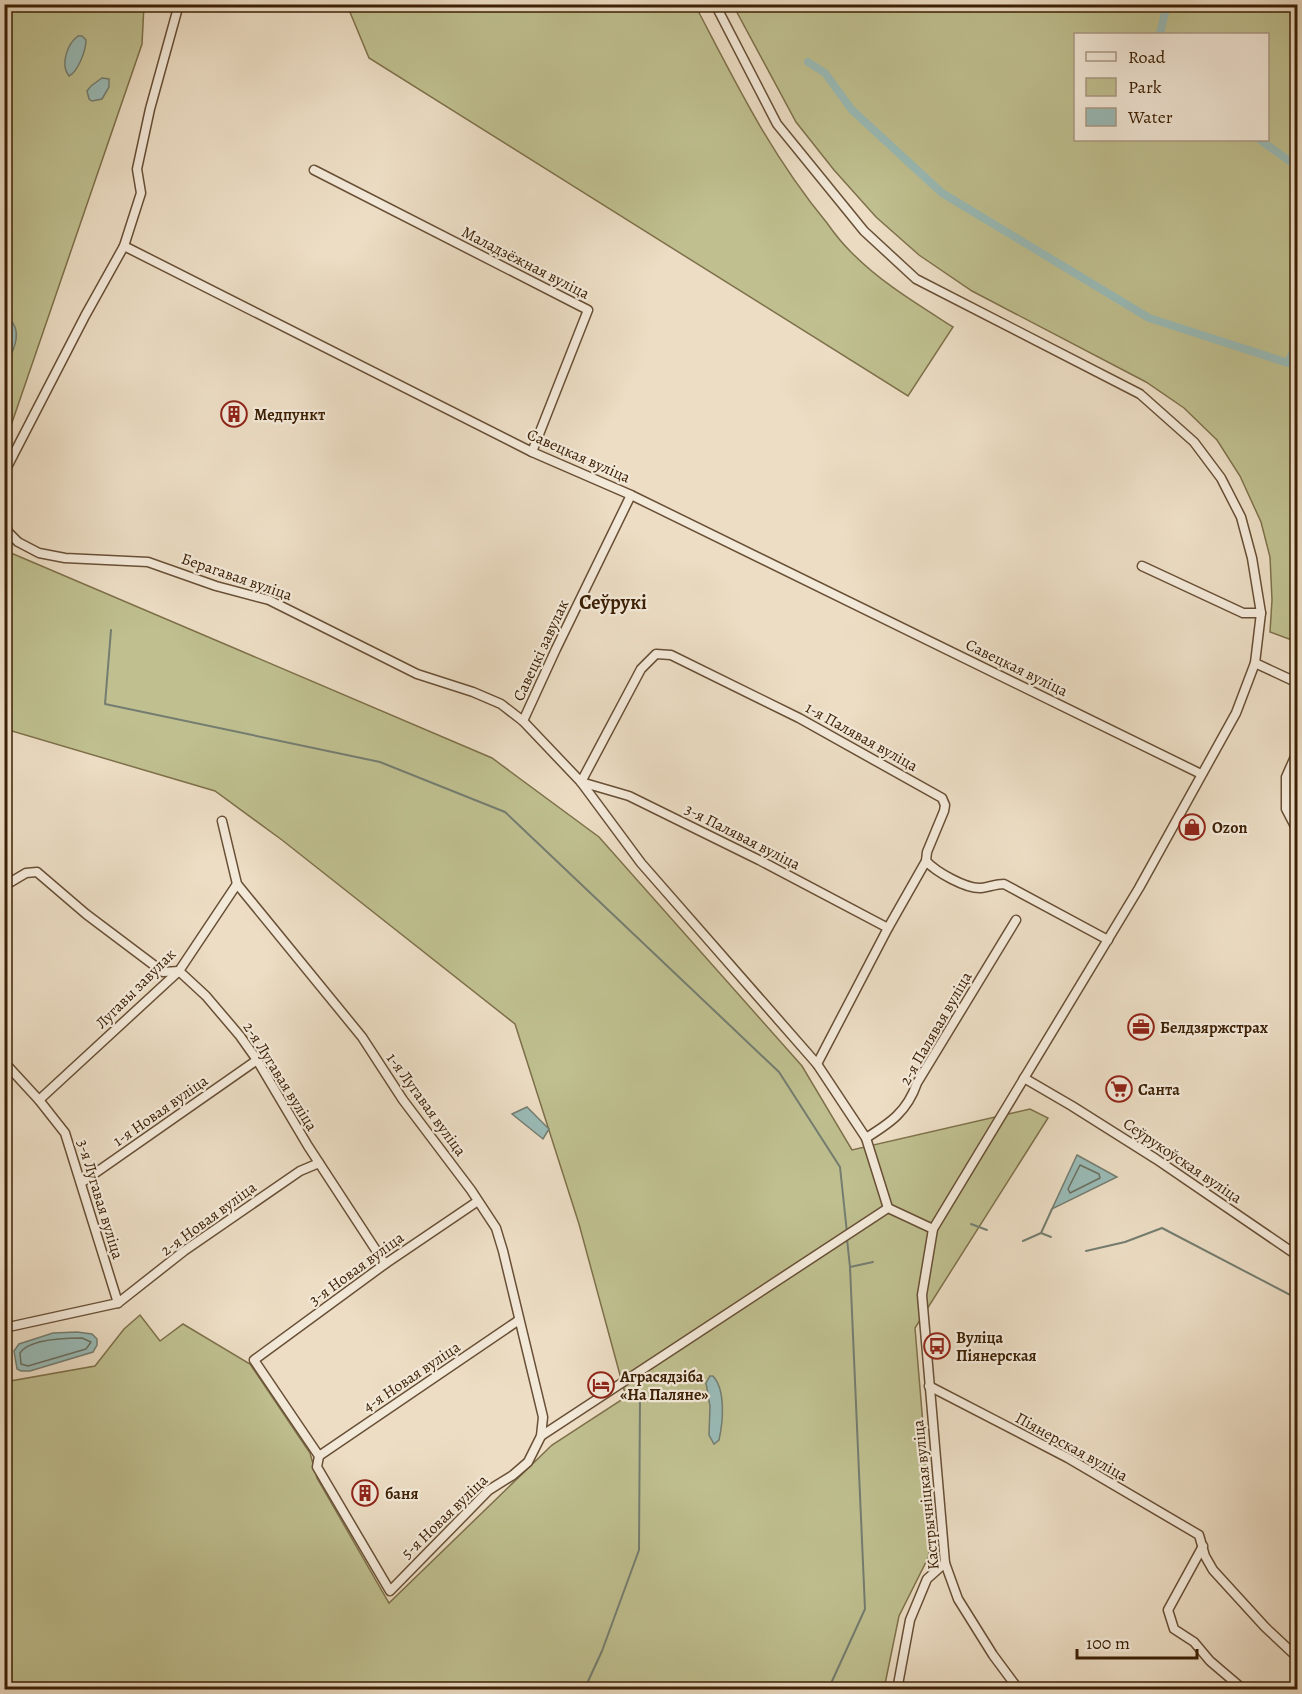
<svg xmlns="http://www.w3.org/2000/svg" width="1302" height="1694" viewBox="0 0 1302 1694" font-family="Alegreya,serif">
  <rect width="100%" height="100%" fill="#ecddc4"/>
  <filter id="stains"><feTurbulence type="fractalNoise" baseFrequency=".00333" numOctaves="4"/><feColorMatrix values="0 0 0 0 .2 0 0 0 0 .09 0 0 0 0 .02 0 0 0 .5 -.17"/></filter>
  <radialGradient id="worn" r=".72"><stop offset=".6" stop-color="#630" stop-opacity="0"/><stop offset="1" stop-color="#630" stop-opacity=".3"/></radialGradient>
  <g fill="#bfbf8f" stroke="#7e704a" stroke-width="1.5" fill-rule="evenodd">
    <path d="M4,5H144L142,44L5,443Z"/>
    <path d="M347,5H695C736,83 770,154 827,223C834,233 842,243 850,251C880,282 917,304 953,327L908,396L369,58Z"/>
    <path d="M733,5H1297V642L1270,632L1272,600L1270,557L1261,522L1240,476L1217,440L1184,408L1146,382L972,291L919,255L876,217L834,170L796,122ZM1076,34H1268V140H1076Z"/>
    <path d="M4,550L492,758L599,837L802,1066L852,1150L1030,1109L1048,1118L915,1328L932,1533L928,1558L899,1616L884,1689H5V1382L95,1366L124,1329L140,1315L160,1341L183,1324L250,1364L310,1453L317,1478L389,1603L552,1445L626,1397L579,1224L515,1024L282,840L215,791L5,729Z"/>
  </g>
  <g fill="#99bbb7" stroke="#747d70" stroke-width="1.5">
    <path d="M78,36H82L86,40C86,50 78,72 69,76C60,65 67,44 78,36Z"/>
    <path d="M102,78L109,79V87L102,99L92,101L89,99L87,91L91,86Z"/>
    <path d="M8,318C25,331 12,353 5,368V319Z"/>
    <path d="M527,1107L549,1129L543,1139L512,1114Z"/>
    <path d="M1077,1155L1117,1177L1052,1209Z"/>
    <path d="M77,1332L92,1334L97,1339V1345L93,1352L30,1371H21L17,1369L14,1351L19,1344L53,1333Z"/>
    <path d="M710,1376H713C726,1390 723,1422 719,1440L714,1444L709,1435L710,1406L706,1383Z"/>
  </g>
  <g fill="none" stroke-linecap="round" stroke-linejoin="round">
    <g stroke="#6a6e5e" stroke-width="1.5">
      <path d="M1080,1165L1099,1174L1100,1178L1070,1193L1068,1189Z"/>
      <path d="M82,1338L91,1342L86,1349L28,1366L21,1364L20,1353C29,1339 67,1338 82,1338Z"/>
    </g>
    <g stroke="#747d70" stroke-width="2">
      <path d="M111,630L105,704L380,762L505,812L779,1072L840,1167L847,1233"/>
      <path d="M971,1224L987,1230"/>
      <path d="M1041,1233L1051,1237"/>
      <path d="M1023,1241L1041,1233L1052,1209"/>
      <path d="M1086,1251L1125,1242L1162,1228L1298,1299"/>
      <path d="M850,1267L873,1262"/>
      <path d="M584,1690L602,1651L639,1550L640,1398"/>
      <path d="M828,1690L865,1609L850,1267L847,1239"/>
    </g>
    <g stroke="#99bbb7" stroke-width="8">
      <path d="M1160,34L1167,4"/>
      <path d="M808,62L825,73L852,110L942,193L1149,318L1288,363L1298,342"/>
      <path d="M1260,140L1298,167"/>
    </g>
    <g stroke="#684f35" stroke-width="11">
      <g id="minor">
        <path d="M715,4L777,124L864,231L916,279L1140,394L1194,442L1221,478L1241,517L1252,558L1261,613L1255,663L1236,713L1139,888L933,1229L922,1295L945,1563L958,1599L993,1655L1019,1690"/>
        <path d="M314,170L588,310L532,452"/>
        <path d="M124,246L532,452L631,495L1201,774"/>
        <path d="M4,473L85,316L124,246L141,193L137,169L150,109L179,4"/>
        <path d="M4,520L8,532L18,542L39,553L65,558L148,562L216,586L269,600L417,674L473,692L501,704L523,721L581,782L641,863L817,1064L866,1138L888,1208"/>
        <path d="M1142,566L1243,613H1261"/>
        <path d="M1255,663L1298,683"/>
        <path d="M523,721L556,649L631,495"/>
        <path d="M1298,750L1286,777V809L1298,832"/>
        <path d="M222,821L237,884L362,1037L403,1100L471,1190L496,1228L503,1251L543,1417L541,1436L528,1462L513,1475L489,1490L390,1591L317,1467L319,1456L254,1360L385,1264L478,1201"/>
        <path d="M4,886L26,873L37,872L86,914L163,972L179,971L206,996L240,1036L257,1060L308,1146L385,1264"/>
        <path d="M888,928L759,860L629,796L581,782L641,669L656,654L671,655L799,718L942,798L945,805L944,811L927,852L926,861C936,872 966,889 981,888C989,887 996,884 1004,884L1108,940"/>
        <path d="M4,1062L39,1100L65,1133L118,1303L4,1328"/>
        <path d="M817,1064L888,928L926,861"/>
        <path d="M1024,1078L1072,1106L1156,1159L1298,1256"/>
        <path d="M39,1100L179,971L237,884"/>
        <path d="M866,1138C890,1123 907,1112 917,1083L1016,920"/>
        <path d="M81,1183L257,1060"/>
        <path d="M118,1303L184,1251L300,1171L319,1163"/>
        <path d="M929,1386L1068,1458L1199,1535L1205,1556L1213,1570L1265,1627L1298,1658"/>
        <path d="M541,1436L888,1208L933,1229"/>
        <path d="M319,1456L519,1320"/>
        <path d="M1203,1546L1168,1610L1174,1629L1194,1642L1210,1661L1244,1690"/>
        <path d="M897,1690L910,1620L927,1579L945,1563"/>
      </g>
    </g>
    <use href="#minor" stroke="#f3e9d9" stroke-width="8"/>
  </g>
  <defs>
    <g id="building-ring" transform="scale(1.35)"><circle r="9.5" fill="#f3e9d9" stroke="#8f2418" stroke-width="1.5"/><path d="M-4-6H4V6H1V3H-1V6H-4ZM-2.5-4.3h1.7v1.8h-1.7ZM.8-4.3h1.7v1.8H.8ZM-2.5-1h1.7V.8h-1.7ZM.8-1h1.7V.8H.8Z" fill="#8f2418"/></g>
    <g id="shop-ring" transform="scale(1.35)"><circle r="9.5" fill="#f3e9d9" stroke="#8f2418" stroke-width="1.5"/><path d="M-5-2.5h2.3a2.7 3.5 0 0 1 5.4 0H5L5.5 6h-11ZM-1.5-2.5h3a1.5 2.3 0 0 0-3 0Z" fill="#8f2418"/></g>
    <g id="office-ring" transform="scale(1.35)"><circle r="9.5" fill="#f3e9d9" stroke="#8f2418" stroke-width="1.5"/><path d="M-6-3h4V-5.5h4V-3h4V5H-6ZM-1-4.5V-3h2v-1.5ZM-6 0V1H6V0Z" fill="#8f2418"/></g>
    <g id="supermarket-ring" transform="scale(1.35)"><circle r="9.5" fill="#f3e9d9" stroke="#8f2418" stroke-width="1.5"/><path d="M-6-5.5h2.5l.6 2H6L4.5 2H-2.5L-4.4-4H-6ZM-1.5 3.2a1.3 1.3 0 1 0 .1 0ZM3 3.2a1.3 1.3 0 1 0 .1 0Z" fill="#8f2418"/></g>
    <g id="bus-ring" transform="scale(1.35)"><circle r="9.5" fill="#f3e9d9" stroke="#8f2418" stroke-width="1.5"/><path d="M-5-6H5V4H4V6H2V4H-2V6H-4V4H-5ZM-3.5-4V0h7V-4ZM-3.5 1.2v1.5H-2V1.2ZM2 1.2v1.5H3.5V1.2Z" fill="#8f2418"/></g>
    <g id="hotel-ring" transform="scale(1.35)"><circle r="9.5" fill="#f3e9d9" stroke="#8f2418" stroke-width="1.5"/><path d="M-6-4.5h1.5V1H6V5H4.5V3h-9V5H-6ZM-4 0a1.8 1.8 0 1 1 3.6 0ZM.5 0V-2.5h3Q6-2.5 6 0Z" fill="#8f2418"/></g>
  </defs>
  <g fill-rule="evenodd">
    <use href="#building-ring" x="234" y="414"/>
    <use href="#shop-ring" x="1192" y="827"/>
    <use href="#office-ring" x="1141" y="1027"/>
    <use href="#supermarket-ring" x="1119" y="1089"/>
    <use href="#bus-ring" x="937" y="1346"/>
    <use href="#hotel-ring" x="601" y="1385"/>
    <use href="#building-ring" x="365" y="1493"/>
  </g>
  <g text-anchor="middle" stroke-width="4.5" stroke-linejoin="round" paint-order="stroke">
    <g font-size="16" fill="#3c2005" stroke="#f3e9d9">
      <text transform="translate(526 262) rotate(27)" y="6">Маладзёжная вуліца</text>
      <text transform="translate(579 455) rotate(24)" y="6">Савецкая вуліца</text>
      <text transform="translate(237 576) rotate(19)" y="6">Берагавая вуліца</text>
      <text transform="translate(540 650) rotate(-65)" y="6">Савецкі завулак</text>
      <text transform="translate(1017 667) rotate(26)" y="6">Савецкая вуліца</text>
      <text transform="translate(862 736) rotate(29)" y="6">1-я Палявая вуліца</text>
      <text transform="translate(743 836) rotate(27)" y="6">3-я Палявая вуліца</text>
      <text transform="translate(135 988) rotate(-45)" y="6">Лугавы завулак</text>
      <text transform="translate(935 1028) rotate(-60)" y="6">2-я Палявая вуліца</text>
      <text transform="translate(281 1076) rotate(58)" y="6">2-я Лугавая вуліца</text>
      <text transform="translate(427 1104) rotate(54)" y="6">1-я Лугавая вуліца</text>
      <text transform="translate(160 1110) rotate(-35)" y="6">1-я Новая вуліца</text>
      <text transform="translate(1183 1160) rotate(34)" y="6">Сеўрукоўская вуліца</text>
      <text transform="translate(101 1199) rotate(73)" y="6">3-я Лугавая вуліца</text>
      <text transform="translate(208 1218) rotate(-36)" y="6">2-я Новая вуліца</text>
      <text transform="translate(356 1268) rotate(-36)" y="6">3-я Новая вуліца</text>
      <text transform="translate(411 1376) rotate(-34)" y="6">4-я Новая вуліца</text>
      <text transform="translate(1072 1446) rotate(29)" y="6">Піянерская вуліца</text>
      <text transform="translate(925 1495) rotate(-96)" y="6">Кастрычніцкая вуліца</text>
      <text transform="translate(444 1516) rotate(-44)" y="6">5-я Новая вуліца</text>
    </g>
    <g font-size="16" font-weight="bold" fill="#3c2005" stroke="#f3e9d9" text-anchor="start">
      <text x="254" y="420">Медпункт</text>
      <text x="1212" y="833">Ozon</text>
      <text x="1160" y="1033">Белдзяржстрах</text>
      <text x="1138" y="1095">Санта</text>
      <text x="956" y="1343">Вуліца<tspan x="956" dy="18">Піянерская</tspan></text>
      <text x="620" y="1382">Аграсядзіба<tspan x="620" dy="18">«На Паляне»</tspan></text>
      <text x="385" y="1499">баня</text>
    </g>
    <g font-size="20" font-weight="bold" fill="#3c2005" stroke="#f3e9d9">
      <text x="613" y="609">Сеўрукі</text>
    </g>
  </g>
  <rect width="1302" height="1694" fill="none" stroke="#ecddc4" stroke-width="24"/>
  <rect x="6" y="6" width="1290" height="1682" fill="none" stroke="#3c2005" stroke-width="3"/>
  <rect x="12" y="12" width="1278" height="1670" fill="none" stroke="#3c2005" stroke-width="1.5"/>
  <rect x="1074" y="33" width="195" height="108" fill="#f3e9d9" stroke="#aa9984" stroke-width="1.5"/>
  <rect x="1086" y="52" width="30" height="9" fill="#f3e9d9" stroke="#aa9984" stroke-width="1.5"/>
  <text x="1128" y="63" font-size="18" fill="#3c2005">Road</text>
  <rect x="1086" y="78" width="30" height="18" fill="#bfbf8f" stroke="#aa9984" stroke-width="1.5"/>
  <text x="1128" y="93" font-size="18" fill="#3c2005">Park</text>
  <rect x="1086" y="108" width="30" height="18" fill="#99bbb7" stroke="#aa9984" stroke-width="1.5"/>
  <text x="1128" y="123" font-size="18" fill="#3c2005">Water</text>
  <path d="M1077 1649v9h120v-9" fill="none" stroke="#3c2005" stroke-width="3"/>
  <text x="1086" y="1649" font-size="18" fill="#3c2005" stroke="#f3e9d9" stroke-width="4.5" paint-order="stroke">100 m</text>
  <rect width="100%" height="100%" filter="url(#stains)"/>
  <rect width="100%" height="100%" fill="url(#worn)"/>
</svg>
